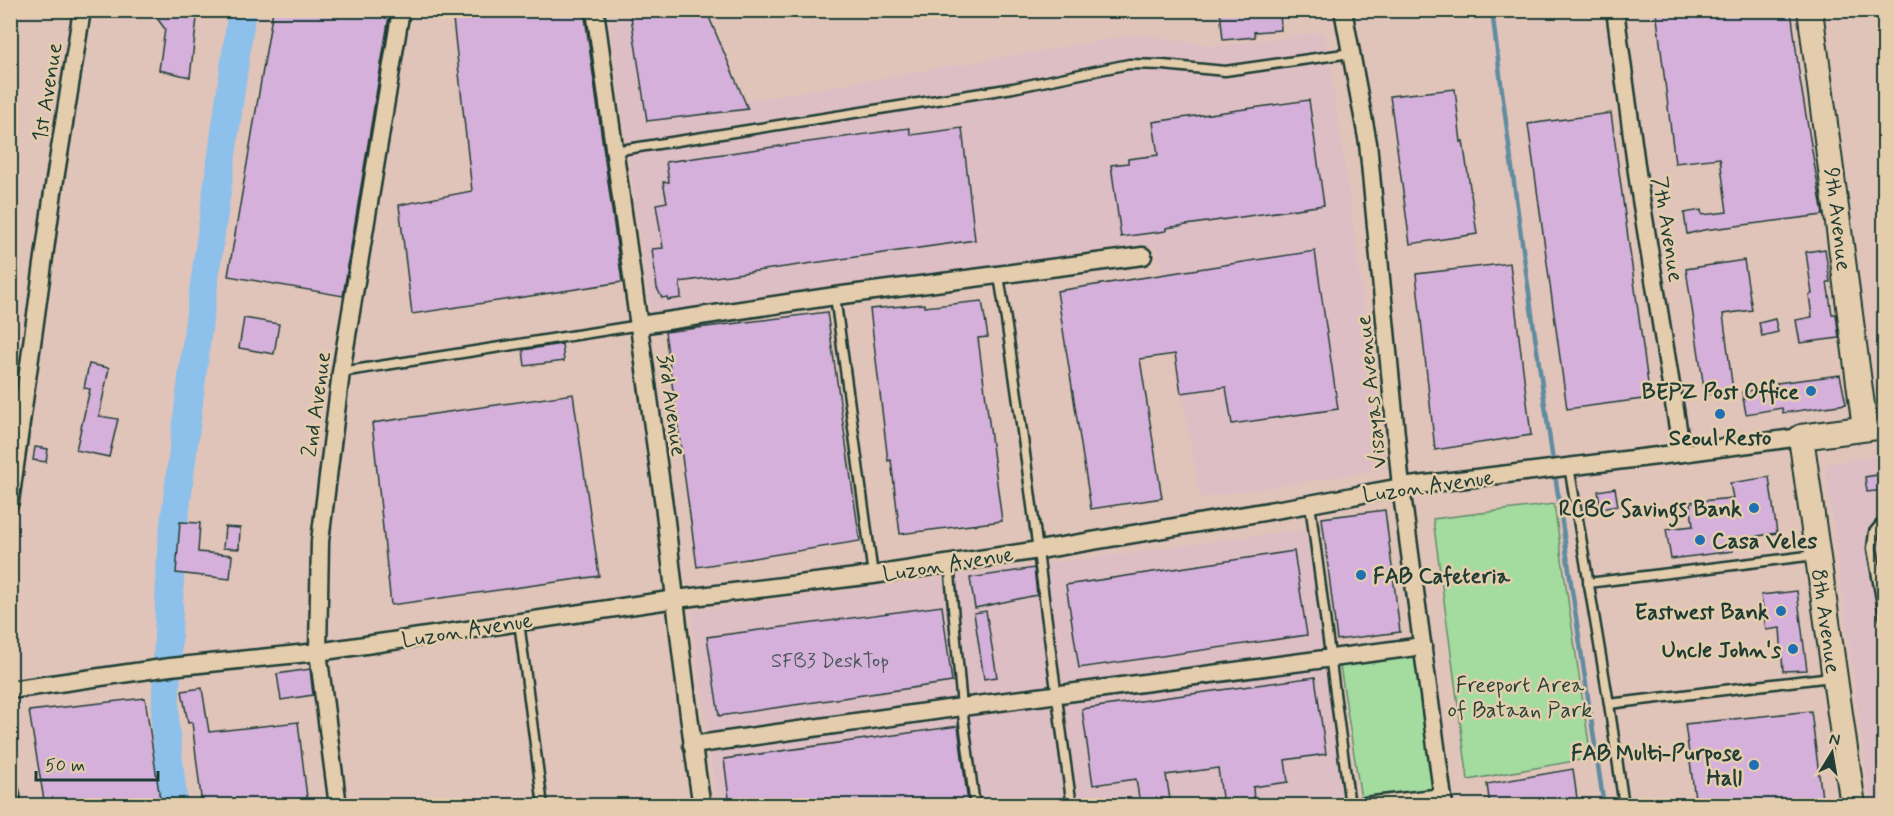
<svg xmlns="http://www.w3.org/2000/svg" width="1895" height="816" viewBox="0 0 1895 816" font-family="Mynerve,sans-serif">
  <rect width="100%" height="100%" fill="#e0c4ba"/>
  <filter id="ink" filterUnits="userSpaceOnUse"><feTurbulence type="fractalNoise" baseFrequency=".0167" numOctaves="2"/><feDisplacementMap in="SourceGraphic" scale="12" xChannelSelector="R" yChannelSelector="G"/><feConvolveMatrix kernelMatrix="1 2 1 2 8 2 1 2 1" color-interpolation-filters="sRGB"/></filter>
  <g filter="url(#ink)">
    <g fill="#ddbec4">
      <path d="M608,11H703L745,101L1140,34L1213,46L1325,32L1354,230L1386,469L1200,498L1157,247L1019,270L652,320Z"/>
      <path d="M1884,454V805H1871L1825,464Z"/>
      <path d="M1306,529L1345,805H717L691,611Z"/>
    </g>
    <g fill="#a4db9f" stroke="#628c6a" stroke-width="1.5">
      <path d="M1554,504L1591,758L1468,780L1433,519Z"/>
      <path d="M1418,654L1440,805H1362L1340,666Z"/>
    </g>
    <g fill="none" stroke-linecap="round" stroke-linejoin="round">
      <path stroke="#618ca1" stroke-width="4.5" d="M1492,10C1524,276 1565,541 1604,806"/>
      <path stroke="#8dc0ea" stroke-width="28" d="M174,806L165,724L171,549L199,321L242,10"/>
    </g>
    <g fill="#d5b0da" stroke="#1f3d34" stroke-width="1.5">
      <path d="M151,10H198L190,77L159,70L165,29Z"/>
      <path d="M273,10H390L343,296L228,276Z"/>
      <path d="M452,10H584L622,282L412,314L399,205L472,191Z"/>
      <path d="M630,10H706L748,109L647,121Z"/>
      <path d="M1220,10H1280L1281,30L1254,32L1255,37L1223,40Z"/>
      <path d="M1656,10H1791L1800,80L1823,215L1704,230L1687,234L1684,213L1701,210L1702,215L1727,212L1720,158L1675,163Z"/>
      <path d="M1455,89L1461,142L1463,141L1477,234L1410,244L1390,96Z"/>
      <path d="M1309,100L1324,205L1166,228V231L1121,237L1111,165L1128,163V159L1158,155L1153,122Z"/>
      <path d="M1611,113L1650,398L1567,409L1528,124Z"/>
      <path d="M909,128L911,135L962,128L975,240L680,282L681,298L668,300L667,297L662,298L657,288L652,249L663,248L656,204L667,202L663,182H669L666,162Z"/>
      <path d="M1825,249L1830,282H1827L1832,314H1836L1839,338L1800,343L1796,320L1812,317L1809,295L1812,294L1806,252Z"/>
      <path d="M1315,251L1338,409L1232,424L1226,387L1181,393L1175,354L1140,359L1162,498L1091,509L1057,291Z"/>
      <path d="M1744,260L1752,310L1723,314L1733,391L1705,395L1686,269Z"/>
      <path d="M1510,263L1531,435L1435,450L1416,274Z"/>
      <path d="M982,301L988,337L978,338L1002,521L900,534L891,460L888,461L870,309L924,304V307Z"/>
      <path d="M827,312L860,541L697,567L665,332Z"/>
      <path d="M244,318L279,324L274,354L239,348Z"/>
      <path d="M1775,319L1778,332L1762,336L1759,323Z"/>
      <path d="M562,344L564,361L525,366L523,350Z"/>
      <path d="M89,364L109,368L99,416L118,419L109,457L76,450L90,389L84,388Z"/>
      <path d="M1840,375L1846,404L1783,413L1782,408L1746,414L1742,392L1777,386V383Z"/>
      <path d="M573,394L599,576L391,605L372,423Z"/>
      <path d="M35,447L48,449L46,462L33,460Z"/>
      <path d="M1884,474V490L1867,492L1865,477Z"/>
      <path d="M1769,477L1777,533L1732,540L1733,551L1671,559L1666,529L1693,526L1690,502L1733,498L1730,483Z"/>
      <path d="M1615,488L1618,506L1601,509L1598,491Z"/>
      <path d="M1385,510L1400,632L1337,640L1322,518Z"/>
      <path d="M180,522L200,523L198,552L232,555L230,579L176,573Z"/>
      <path d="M225,527L240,528L239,549L223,548Z"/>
      <path d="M1294,551L1307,635L1079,668L1066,585Z"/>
      <path d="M1034,568L1037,595L975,608L970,578Z"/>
      <path d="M1797,591L1807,670L1783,671L1780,628L1766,630L1761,595Z"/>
      <path d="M942,606L952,682L719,716L707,637Z"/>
      <path d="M986,611L997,677L984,679L974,613Z"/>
      <path d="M310,669L313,695L281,700L277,674Z"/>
      <path d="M1315,677L1326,754L1285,760L1288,782L1253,787L1254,801L1223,805L1218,768L1166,775L1170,799L1140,804L1136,779L1093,785L1082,709Z"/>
      <path d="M202,688L209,732L298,722L308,806H202L192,722L188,723L182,691Z"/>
      <path d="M145,698L161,806H45L29,711Z"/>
      <path d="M1811,711L1823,806H1696L1685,724Z"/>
      <path d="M958,726L968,803L949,806H730L724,759Z"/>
      <path d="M1573,769L1578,806H1490L1487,784Z"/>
    </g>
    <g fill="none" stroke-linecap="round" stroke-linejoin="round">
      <g stroke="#1f3d34" stroke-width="13">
        <g id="lane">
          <path d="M614,151L1013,88L1129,64L1163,65L1225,71L1351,53"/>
          <path d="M999,276C1028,452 1046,629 1072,806"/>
          <path d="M835,296L873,575"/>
          <path d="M341,372L640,325"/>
          <path d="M1569,466L1609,704L1831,677"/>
          <path d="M1310,504L1350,806"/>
          <path d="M1884,520L1874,532L1872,548L1884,616"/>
          <path d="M949,563L962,707L975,806"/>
          <path d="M1588,583L1815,555"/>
          <path d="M519,622L543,806"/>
          <path d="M1609,704L1624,806"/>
        </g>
      </g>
      <g stroke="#1f3d34" stroke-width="21">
        <g id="street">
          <path d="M595,10C618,178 642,346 665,513C677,611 686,709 702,806"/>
          <path d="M1343,10L1368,143L1401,487L1444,806"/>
          <path d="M1615,10L1639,187L1682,453"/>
          <path d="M640,325L835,296L1143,256"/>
          <path d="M10,502L53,192L82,10"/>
          <path d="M10,690L170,667L318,652L676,599L873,575L1039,550L1310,504L1401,487L1682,453L1801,437"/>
          <path d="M692,745L962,707L1423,646"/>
          <path d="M10,791L13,806"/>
          <path d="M338,806L318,652L320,541L341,372L401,10"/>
          <path d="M1365,806L1443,797"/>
        </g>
      </g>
      <g stroke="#1f3d34" stroke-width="28">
        <g id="secondary">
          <path d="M1810,10L1865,428"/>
          <path d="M1853,806L1801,437L1884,426"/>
        </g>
      </g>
      <use href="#lane" stroke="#e4cdad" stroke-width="8"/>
      <use href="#street" stroke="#e4cdad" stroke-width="16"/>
      <use href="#secondary" stroke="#e4cdad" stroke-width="24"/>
    </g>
  </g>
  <g fill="#1f6fb2" stroke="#e4cdad" stroke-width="2">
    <circle cx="1811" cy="391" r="6"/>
    <circle cx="1720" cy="414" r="6"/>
    <circle cx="1754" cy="508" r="6"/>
    <circle cx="1700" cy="540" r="6"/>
    <circle cx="1361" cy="575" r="6"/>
    <circle cx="1781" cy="611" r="6"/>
    <circle cx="1793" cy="649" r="6"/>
    <circle cx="1754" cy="765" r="6"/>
  </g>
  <g text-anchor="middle" stroke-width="5" stroke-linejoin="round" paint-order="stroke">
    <g font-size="20" fill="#4c5a5e">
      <text x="830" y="667">SFB3 DeskTop</text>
    </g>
    <g font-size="22" fill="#1f3d34" stroke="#e4cdad">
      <text transform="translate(46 92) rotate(-81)" y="8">1st Avenue</text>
      <text transform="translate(1839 219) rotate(83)" y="8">9th Avenue</text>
      <text transform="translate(1669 229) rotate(81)" y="8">7th Avenue</text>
      <text transform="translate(1370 392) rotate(-96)" y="8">Visayas Avenue</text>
      <text transform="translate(315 404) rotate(-82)" y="8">2nd Avenue</text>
      <text transform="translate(673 405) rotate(82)" y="8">3rd Avenue</text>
      <text transform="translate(1428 485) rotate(-8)" y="8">Luzon Avenue</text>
      <text transform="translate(948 563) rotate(-9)" y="8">Luzon Avenue</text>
      <text transform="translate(1827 621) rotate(82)" y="8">8th Avenue</text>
      <text transform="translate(467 629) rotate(-9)" y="8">Luzon Avenue</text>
    </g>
    <g font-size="22" font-weight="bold" fill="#1f3d34" stroke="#e4cdad" text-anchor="end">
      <text x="1799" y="399">BEPZ Post Office</text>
      <text x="1720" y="445" text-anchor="middle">Seoul Resto</text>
      <text x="1742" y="516">RCBC Savings Bank</text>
      <text x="1712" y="548" text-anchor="start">Casa Veles</text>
      <text x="1373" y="583" text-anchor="start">FAB Cafeteria</text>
      <text x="1769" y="619">Eastwest Bank</text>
      <text x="1781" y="657">Uncle John's</text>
      <text x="1742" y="760">FAB Multi-Purpose<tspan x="1742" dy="25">Hall</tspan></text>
    </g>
    <g font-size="22" fill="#264539" stroke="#e4cdad">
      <text x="1520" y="692">Freeport Area<tspan x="1520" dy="25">of Bataan Park</tspan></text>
    </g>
  </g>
  <rect width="1895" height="816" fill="none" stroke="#e4cdad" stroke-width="36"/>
  <rect x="18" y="18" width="1859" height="780" fill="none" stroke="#1f3d34" stroke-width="2" filter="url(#ink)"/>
  <g transform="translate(1832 753) rotate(11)" stroke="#e4cdad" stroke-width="4.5" paint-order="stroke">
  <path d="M0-4.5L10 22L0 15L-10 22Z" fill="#1f3d34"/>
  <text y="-9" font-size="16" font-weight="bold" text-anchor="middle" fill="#1f3d34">N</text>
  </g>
  <path d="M36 771v9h122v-9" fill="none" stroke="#1f3d34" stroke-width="3"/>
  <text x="45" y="771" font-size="18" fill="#1f3d34" stroke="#e4cdad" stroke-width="4.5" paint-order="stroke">50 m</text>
</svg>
